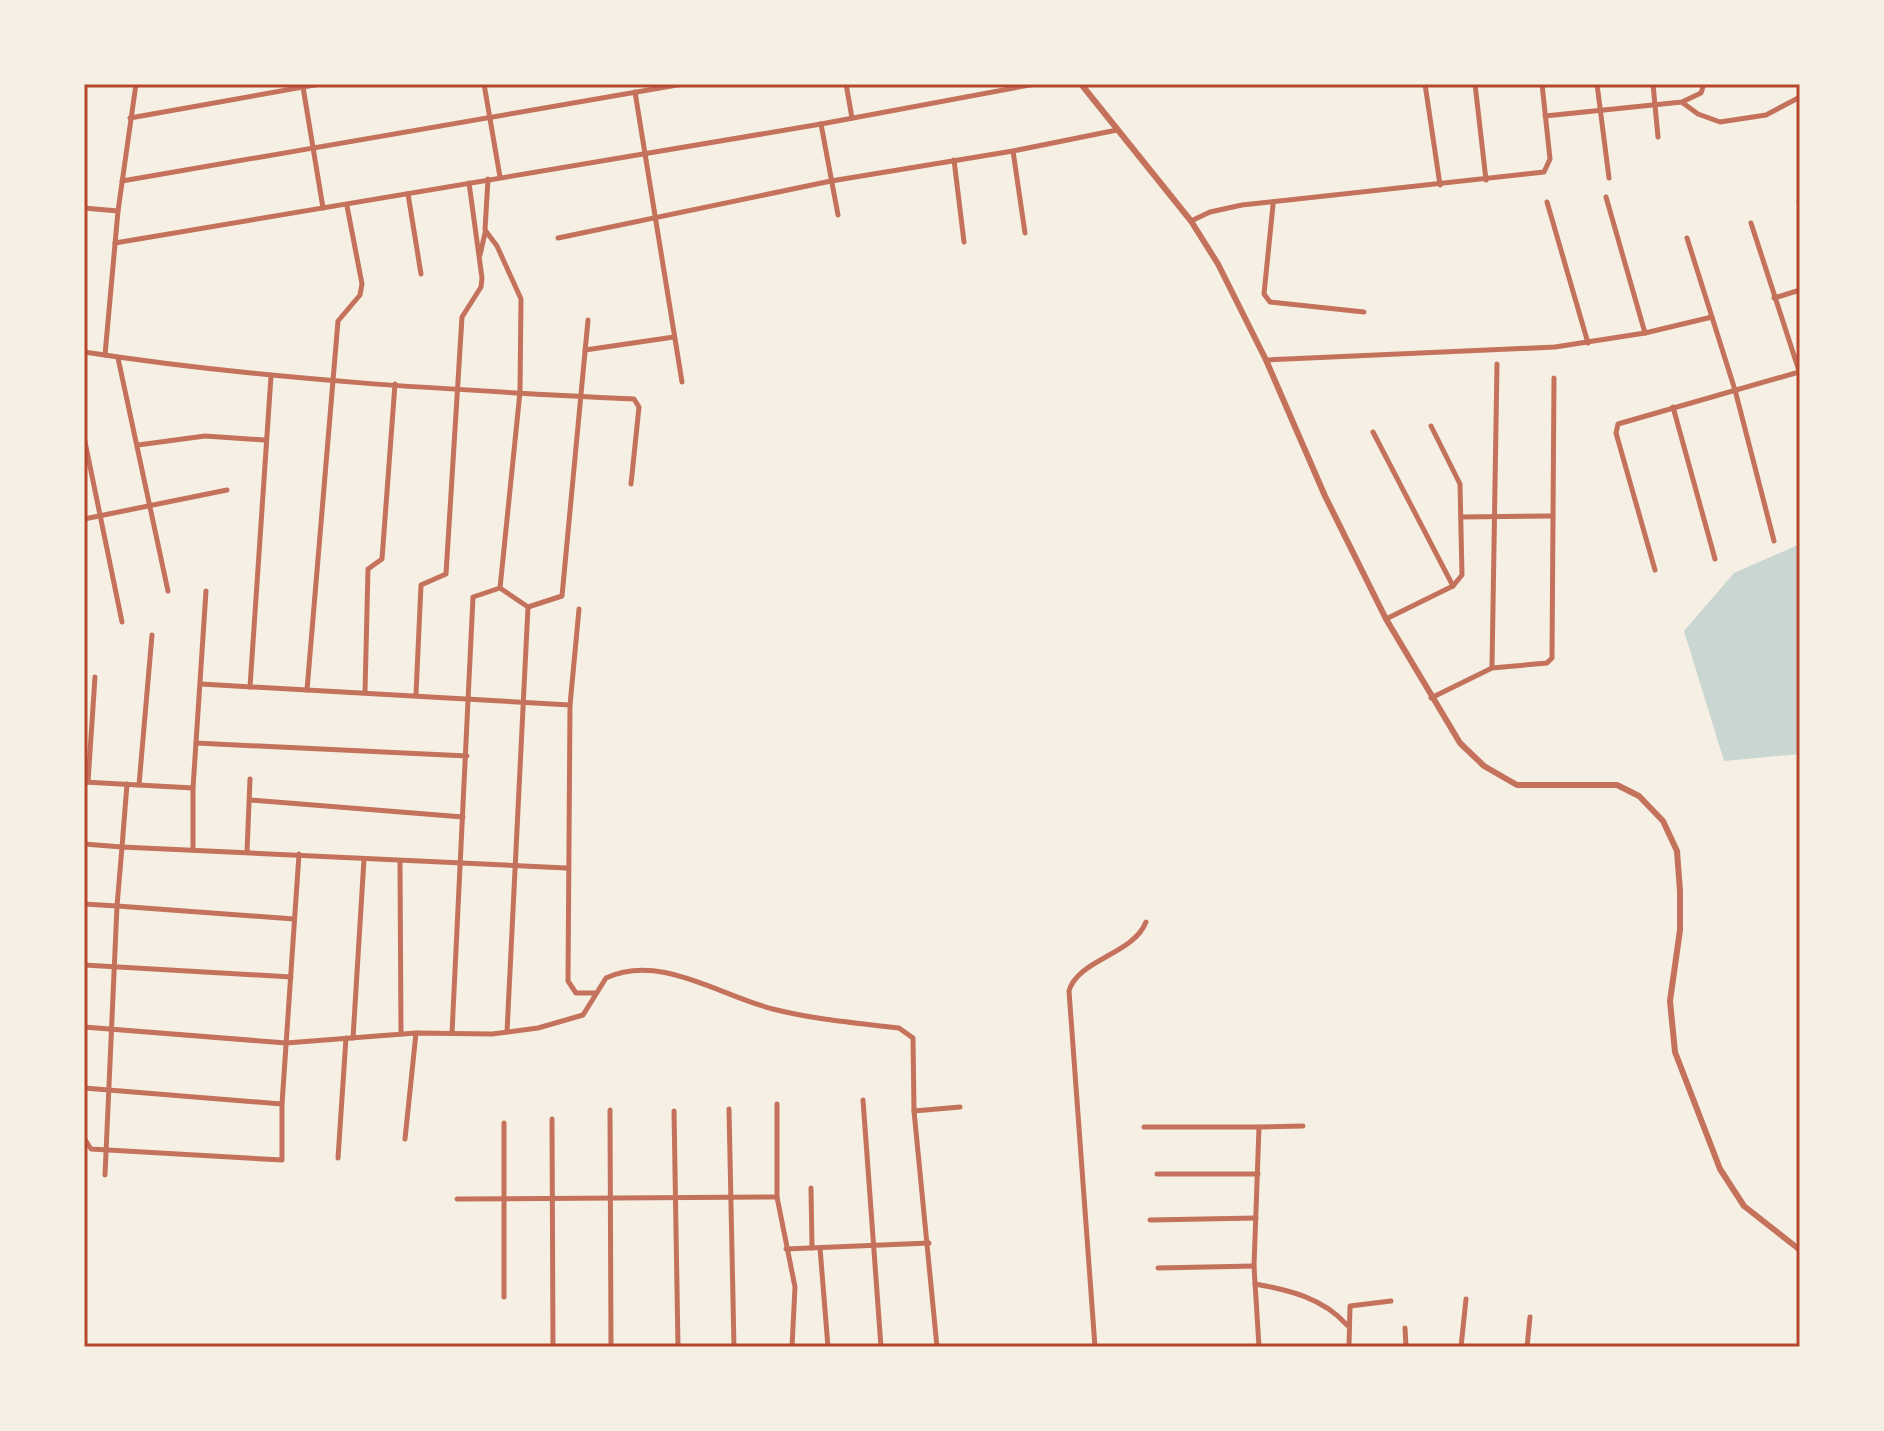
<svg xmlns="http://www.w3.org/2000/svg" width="1884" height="1431" viewBox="0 0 1884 1431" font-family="'Nunito Sans',sans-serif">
  <rect width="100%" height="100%" fill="#f6efe4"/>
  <path fill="#c9d6d2" d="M1800,544V754L1724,761L1684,631L1734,573Z"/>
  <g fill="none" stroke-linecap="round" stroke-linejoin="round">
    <g stroke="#c5725c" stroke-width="5">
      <path d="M484,84L500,177"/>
      <path d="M846,84L852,118"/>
      <path d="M1425,84L1440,185"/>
      <path d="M1475,84L1486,180"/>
      <path d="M1597,84L1609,178"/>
      <path d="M1653,84L1658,137"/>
      <path d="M303,87L323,208"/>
      <path d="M635,92L682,382"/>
      <path d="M1683,103L1698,114L1720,122L1766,115L1800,97"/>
      <path d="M1545,116L1682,102L1701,93L1704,84"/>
      <path d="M130,118L320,84"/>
      <path d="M821,124L838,215"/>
      <path d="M1013,151L1025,233"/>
      <path d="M954,160L964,242"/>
      <path d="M122,181L683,84"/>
      <path d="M408,194L421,274"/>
      <path d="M1606,197L1645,333"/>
      <path d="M1799,201H1800"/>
      <path d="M1547,202L1588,343"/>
      <path d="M1273,205L1264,294L1270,302L1364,312"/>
      <path d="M84,208L118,211"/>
      <path d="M1191,221L1210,212L1242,205L1544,172L1550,159L1542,84"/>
      <path d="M1751,223L1800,374"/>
      <path d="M558,238L831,181L1013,151L1117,130"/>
      <path d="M1687,238L1735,390L1774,541"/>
      <path d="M115,243L821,124L1035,84"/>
      <path d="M480,255L485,233"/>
      <path d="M1774,298L1800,290"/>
      <path d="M585,350L674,337"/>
      <path d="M84,352C266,380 450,390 634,399L639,407L631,484"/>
      <path d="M105,355L118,211L136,84"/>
      <path d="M118,358L168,591"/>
      <path d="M1266,360L1555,347L1645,333L1712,317"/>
      <path d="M1673,407L1715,559"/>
      <path d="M1373,432L1453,586"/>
      <path d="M84,437L122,622"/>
      <path d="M138,445L205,436L264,440"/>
      <path d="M1461,517L1553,516"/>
      <path d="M84,519L227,490"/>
      <path d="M1655,570L1616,433L1618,424L1799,372"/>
      <path d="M500,588L528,607"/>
      <path d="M528,607L562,596L588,320"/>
      <path d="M579,609L570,705L568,981L576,993H595"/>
      <path d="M1386,619L1453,586L1462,575L1460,484L1431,426"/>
      <path d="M1492,667L1497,364"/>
      <path d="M201,684L570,705"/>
      <path d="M250,687L271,376"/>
      <path d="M307,690L338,321L360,295L362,284L347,206"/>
      <path d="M365,692L368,569L382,559L395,384"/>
      <path d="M416,694L421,585L446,574L462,317L481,287L482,278L469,183"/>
      <path d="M1431,698L1492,668L1547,663L1552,658L1554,378"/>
      <path d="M196,743L467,756"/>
      <path d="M84,782L193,788"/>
      <path d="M88,782L95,677"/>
      <path d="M139,785L152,635"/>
      <path d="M250,800L463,817"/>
      <path d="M84,844L122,847L127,784"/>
      <path d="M193,850V788L206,591"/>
      <path d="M247,852L250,779"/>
      <path d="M400,862L401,1034"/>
      <path d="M84,904L117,906L122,847L566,868"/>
      <path d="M84,965L291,977"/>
      <path d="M84,1027L286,1043L416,1033L492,1034L538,1028L583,1015L606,978C661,952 723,998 777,1010C817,1020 858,1023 899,1028L913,1038L914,1111L937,1347"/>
      <path d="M507,1032L528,607"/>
      <path d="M452,1033L473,597L500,588L520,392L521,299L497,246L485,230L488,179"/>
      <path d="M353,1038L364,859"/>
      <path d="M84,1088L282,1104"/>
      <path d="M863,1100L881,1347"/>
      <path d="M777,1104V1197L795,1287L792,1347"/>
      <path d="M729,1109L734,1347"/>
      <path d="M610,1110L611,1347"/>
      <path d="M674,1111L678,1347"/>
      <path d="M914,1111L960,1107"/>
      <path d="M552,1119L553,1347"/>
      <path d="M504,1123V1297"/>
      <path d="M1144,1127H1259"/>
      <path d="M84,1138L91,1149L282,1160V1104L299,854"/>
      <path d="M405,1139L416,1033"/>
      <path d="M338,1158L346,1038"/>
      <path d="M1157,1174H1258"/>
      <path d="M105,1175L117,906L294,919"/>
      <path d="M811,1188L812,1248"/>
      <path d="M457,1199L777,1197"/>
      <path d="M1150,1220L1256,1218"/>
      <path d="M820,1248L828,1347"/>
      <path d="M786,1249L929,1243"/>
      <path d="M1158,1268L1254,1266"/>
      <path d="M1255,1284C1289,1290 1323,1298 1347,1325"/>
      <path d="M1405,1328L1406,1347"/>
      <path d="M1095,1347L1069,991C1077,960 1134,954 1146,922"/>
      <path d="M1259,1347L1254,1266L1259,1127L1303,1126"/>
      <path d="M1349,1347L1350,1306L1391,1301"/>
      <path d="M1461,1347L1466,1299"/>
      <path d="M1527,1347L1530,1317"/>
    </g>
    <path stroke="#c5725c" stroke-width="6" d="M1081,84L1191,221L1218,264L1266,360L1325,496L1386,619L1460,743L1484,766L1517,785H1617L1639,796L1663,821L1677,851L1680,891V930L1670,1001L1675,1052L1720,1169L1744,1206L1800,1250"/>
  </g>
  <rect width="1884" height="1431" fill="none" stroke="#f6efe4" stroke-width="172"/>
  <rect x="86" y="86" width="1712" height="1259" fill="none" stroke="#b5482f" stroke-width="3"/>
</svg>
